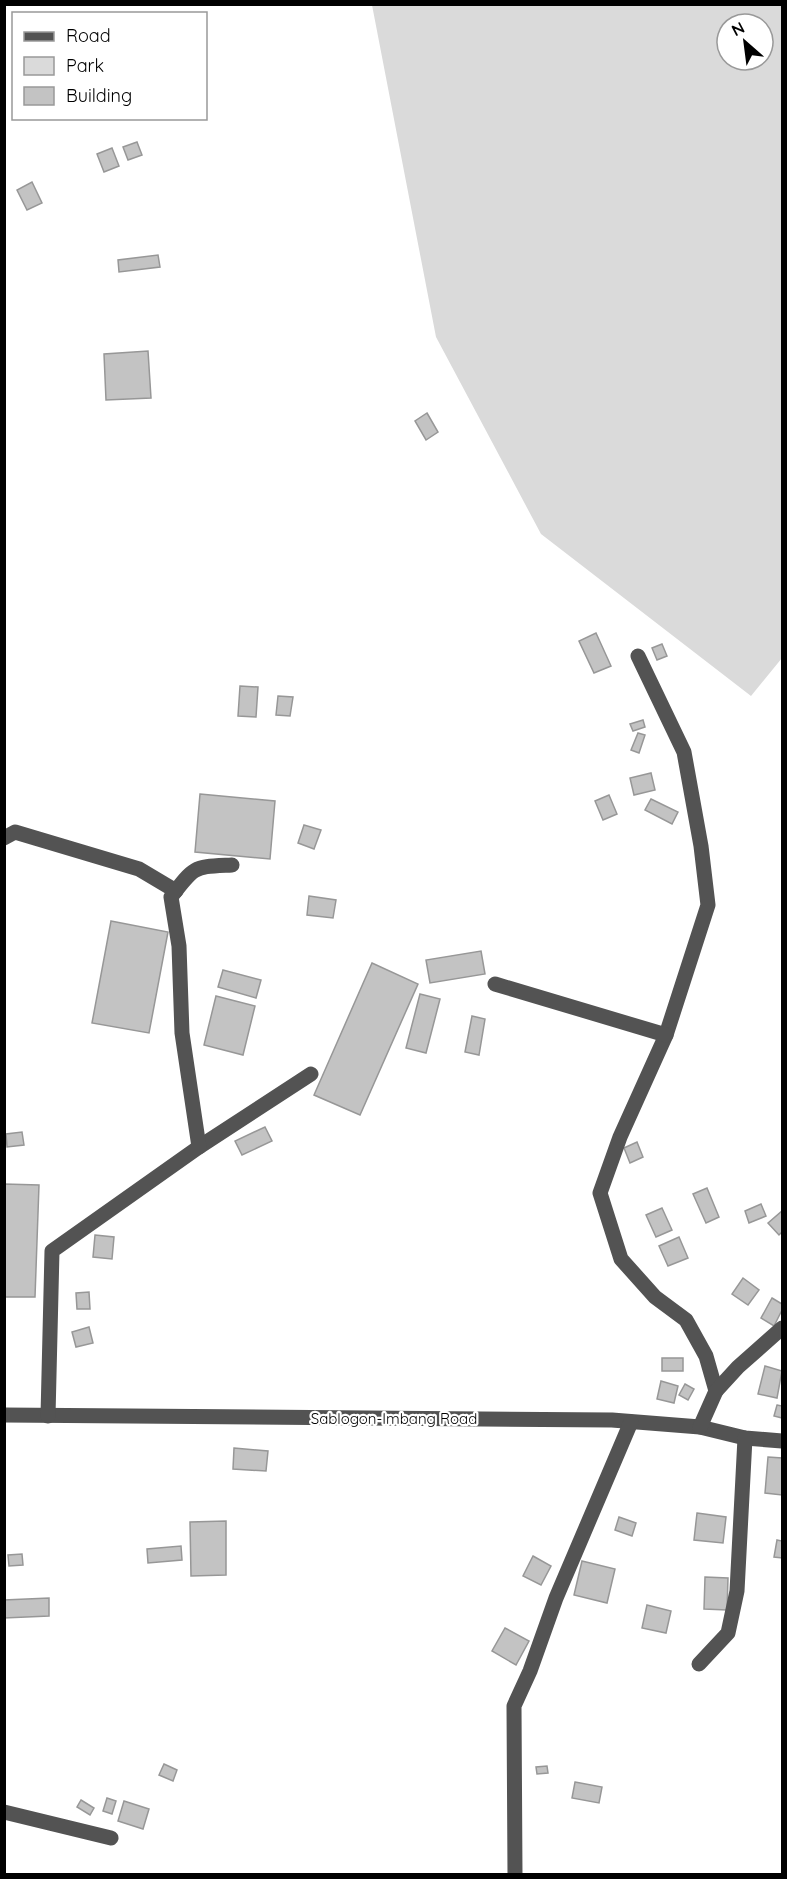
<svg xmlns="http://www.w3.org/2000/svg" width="787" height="1879" viewBox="0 0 787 1879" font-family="Quicksand,sans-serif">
  <rect width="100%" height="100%" fill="#fff"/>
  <path fill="#dadada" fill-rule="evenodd" d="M372,5H782V658L751,696L541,534L436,337ZM727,24H763V60H727Z"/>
  <g fill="#c3c3c3" stroke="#979797" stroke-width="1.5">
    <path d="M137,142L142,155L128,160L123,147Z"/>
    <path d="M112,148L119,166L104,172L97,154Z"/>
    <path d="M32,182L42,203L27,210L17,190Z"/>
    <path d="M158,255L160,267L119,272L118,260Z"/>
    <path d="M148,351L151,398L106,400L104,354Z"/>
    <path d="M427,413L438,432L426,440L415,421Z"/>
    <path d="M596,633L611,666L594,673L579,641Z"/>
    <path d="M662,644L667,656L657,660L652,648Z"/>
    <path d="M240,686L258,687L256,717L238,716Z"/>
    <path d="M278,696L293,697L290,716L276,715Z"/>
    <path d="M643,720L645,727L633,731L630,724Z"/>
    <path d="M638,733L645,735L639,753L631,750Z"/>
    <path d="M651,773L655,790L634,795L630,778Z"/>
    <path d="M200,794L275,801L270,859L195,852Z"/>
    <path d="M609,795L617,814L603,820L595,801Z"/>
    <path d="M651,799L678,812L672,824L645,810Z"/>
    <path d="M304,825L321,830L314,849L298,843Z"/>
    <path d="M309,896L336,900L333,918L307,915Z"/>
    <path d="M111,921L168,932L149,1033L92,1023Z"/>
    <path d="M481,951L485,974L430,983L426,960Z"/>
    <path d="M372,963L418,984L360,1115L314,1095Z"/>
    <path d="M223,970L261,980L256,998L218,987Z"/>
    <path d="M420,994L440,999L426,1053L406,1048Z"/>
    <path d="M216,996L255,1006L243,1055L204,1045Z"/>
    <path d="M472,1016L485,1019L479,1055L465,1052Z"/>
    <path d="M265,1127L272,1141L242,1155L235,1141Z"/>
    <path d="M22,1132L24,1145L7,1147L6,1134Z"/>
    <path d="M637,1142L643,1157L630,1163L624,1148Z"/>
    <path d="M4,1184L39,1185L35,1297H4Z"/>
    <path d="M707,1188L719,1217L706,1223L693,1194Z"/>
    <path d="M761,1204L766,1216L749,1223L745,1211Z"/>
    <path d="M662,1208L672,1230L656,1237L646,1215Z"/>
    <path d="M782,1211V1232L779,1235L768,1223Z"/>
    <path d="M95,1235L114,1237L112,1259L93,1257Z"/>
    <path d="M679,1237L688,1258L668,1266L659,1246Z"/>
    <path d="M743,1278L759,1290L748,1305L732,1294Z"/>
    <path d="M89,1292L90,1309H77L76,1293Z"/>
    <path d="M772,1298L782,1304V1310L774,1326L761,1318Z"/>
    <path d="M89,1327L93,1343L76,1347L72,1332Z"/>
    <rect x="662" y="1358" width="21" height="13"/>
    <path d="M765,1366L782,1371L777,1398L758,1394Z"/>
    <path d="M661,1381L678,1386L674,1403L657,1399Z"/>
    <path d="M685,1384L694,1389L688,1400L679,1395Z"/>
    <path d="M777,1405L782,1406V1418L774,1416Z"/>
    <path d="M234,1448L268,1451L266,1471L233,1469Z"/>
    <path d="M768,1457L782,1458V1495L765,1493Z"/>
    <path d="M697,1513L726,1517L723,1543L694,1540Z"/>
    <path d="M619,1517L636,1523L632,1536L615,1530Z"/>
    <path d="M226,1521V1575L191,1576L190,1522Z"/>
    <path d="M777,1540L782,1541V1558L774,1557Z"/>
    <path d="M181,1546L182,1560L148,1563L147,1549Z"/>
    <path d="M22,1554L23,1565L9,1566L8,1555Z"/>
    <path d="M533,1556L551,1566L541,1585L523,1576Z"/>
    <path d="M582,1561L615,1569L607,1603L574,1595Z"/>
    <path d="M705,1577L728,1578L727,1610L704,1609Z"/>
    <path d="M49,1598V1616L4,1618V1600Z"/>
    <path d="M647,1605L671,1611L666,1633L642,1628Z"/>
    <path d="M505,1628L529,1641L516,1665L492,1651Z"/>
    <path d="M164,1764L177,1770L173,1781L159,1775Z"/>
    <path d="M547,1766L548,1773L537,1774L536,1767Z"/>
    <path d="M575,1782L602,1787L599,1803L572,1798Z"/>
    <path d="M107,1798L116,1801L112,1814L103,1811Z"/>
    <path d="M81,1800L94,1808L90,1815L77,1807Z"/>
    <path d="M124,1801L149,1809L143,1829L118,1821Z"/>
  </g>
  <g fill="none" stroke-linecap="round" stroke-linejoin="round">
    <g stroke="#535353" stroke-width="15">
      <path d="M638,656L684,752L701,846L708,905L666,1035L620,1137L600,1193L621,1259L655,1297L686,1320L706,1356L716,1391"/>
      <path d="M4,838L15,832L139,869L176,891"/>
      <path d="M495,984L666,1035"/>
      <path d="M199,1147L311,1074"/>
      <path d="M4,1415L612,1420L700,1427L745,1438L782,1441"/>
      <path d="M48,1416L52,1251L199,1147L182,1033L179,946L171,897C195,865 194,867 232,865"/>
      <path d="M700,1427L716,1391L738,1367L782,1328"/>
      <path d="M699,1664L728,1633L737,1591L745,1438"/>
      <path d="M4,1812L111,1838"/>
      <path d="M515,1874L514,1706L530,1671L556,1598L631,1422"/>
    </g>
  </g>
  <g text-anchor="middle" stroke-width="4.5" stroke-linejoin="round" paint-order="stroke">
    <g font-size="15" fill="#000" stroke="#fff">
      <text x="394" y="1424">Sablogon-Imbang Road</text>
    </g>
  </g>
  <rect width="787" height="1879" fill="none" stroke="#000000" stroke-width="12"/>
  <rect x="12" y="12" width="195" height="108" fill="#ffffff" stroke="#999999" stroke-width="1.5"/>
  <rect x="24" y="32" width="30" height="9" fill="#535353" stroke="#999999" stroke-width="1.5"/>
  <text x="66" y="42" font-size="18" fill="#000000">Road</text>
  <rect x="24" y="57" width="30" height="18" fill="#dadada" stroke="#999999" stroke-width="1.5"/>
  <text x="66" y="72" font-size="18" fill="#000000">Park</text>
  <rect x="24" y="87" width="30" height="18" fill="#c3c3c3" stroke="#999999" stroke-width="1.5"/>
  <text x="66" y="102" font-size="18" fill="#000000">Building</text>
  <g transform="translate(745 42) rotate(332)"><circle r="28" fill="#ffffff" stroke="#999999" stroke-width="1.5"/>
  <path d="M0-4.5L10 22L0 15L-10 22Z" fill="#000000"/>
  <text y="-9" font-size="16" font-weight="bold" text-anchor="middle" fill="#000000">N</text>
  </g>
</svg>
